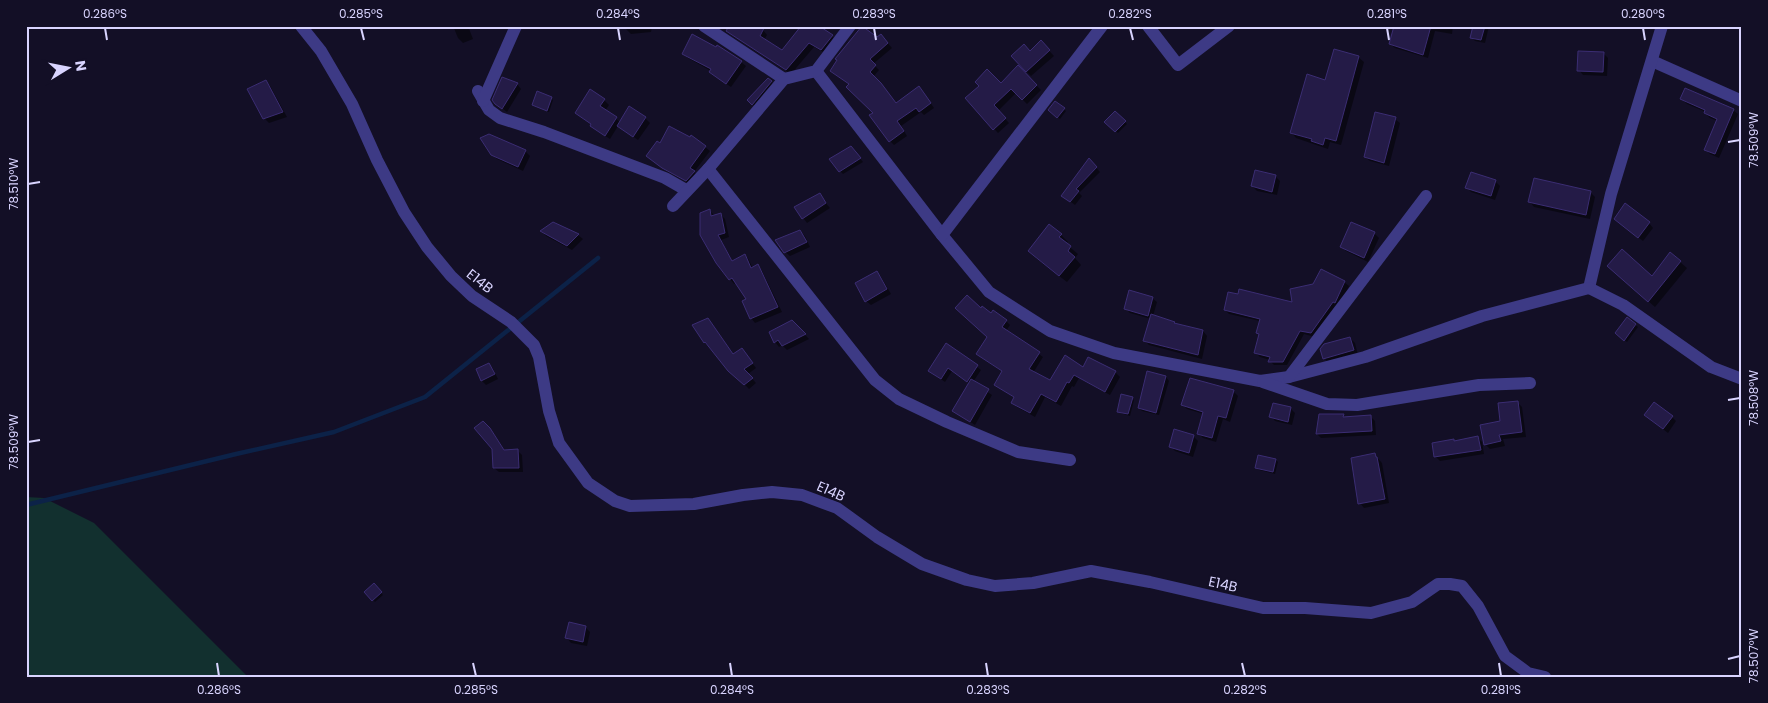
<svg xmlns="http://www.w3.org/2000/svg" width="1768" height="703" viewBox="0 0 1768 703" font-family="Poppins,sans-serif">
  <rect width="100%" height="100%" fill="#130f26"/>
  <path fill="#12302f" d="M26,497L44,498L94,523L248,677H26Z"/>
  <g fill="#0007">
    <path d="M453,26H468L473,39L463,43L458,38Z"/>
    <path d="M626,26H660V27H652L651,32L631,34L626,29Z"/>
    <path d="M817,26L837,40L827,54L814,47L791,74L728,31L763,30L767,35L764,40L782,52Z"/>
    <path d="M1395,26H1453L1452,34L1435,31L1428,58L1395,48L1390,44Z"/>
    <path d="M1474,26H1489L1485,43L1475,41L1471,37Z"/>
    <path d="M877,39L885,40L892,48L873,64L879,70L873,77L885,89L896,104L923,92L934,108L924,115L921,112L901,126L907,136L894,145L890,141L875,113L850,85L831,71Z"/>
    <path d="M1041,42L1054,56L1031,76L1026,71L1030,52Z"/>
    <path d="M684,54L741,62L746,66L731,87L715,76L711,71L688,58Z"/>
    <path d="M1604,54L1608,58L1607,76L1583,75L1579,70Z"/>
    <path d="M1358,57L1364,62L1341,145L1330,142L1328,149L1296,138L1291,132L1326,81Z"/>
    <path d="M1018,67L1041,90L1027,104L1016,93L998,111L1009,123L998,133L967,99L1001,84Z"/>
    <path d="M265,81L270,86L287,117L269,123L264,118Z"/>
    <path d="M771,82L776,86L757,108L748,100Z"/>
    <path d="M517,84L521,89L507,112L498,105Z"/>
    <path d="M551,98L553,100L549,112L533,105Z"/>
    <path d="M1682,99L1733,110L1738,114L1719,158L1710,154L1706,150L1718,121L1710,118L1705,113L1706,112L1687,104Z"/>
    <path d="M604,100L609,105L605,111L620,122L645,118L650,123L638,140L618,126L610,139L596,130L592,125L577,113Z"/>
    <path d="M1055,103L1066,111L1060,119L1050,110Z"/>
    <path d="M1115,112L1127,124L1118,133L1106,122Z"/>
    <path d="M1395,119L1400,123L1389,166L1370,161L1365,157Z"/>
    <path d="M692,137L710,151L694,172L698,176L691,184L668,172L652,160L660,145L690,138Z"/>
    <path d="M525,151L530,156L523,171L497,159L492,154Z"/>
    <path d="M854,151L863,162L843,174L840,171Z"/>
    <path d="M1089,160L1100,172L1079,193L1082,196L1075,205L1067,199Z"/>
    <path d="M1275,176L1280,181L1277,195L1257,191L1252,186Z"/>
    <path d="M1495,181L1500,186L1495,200L1471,192L1467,187Z"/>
    <path d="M1590,192L1595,197L1590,219L1534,207L1530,202Z"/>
    <path d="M819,195L830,208L807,223L795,207Z"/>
    <path d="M710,211L715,216L721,215L725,219L729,237L721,240L733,262L745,255L749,260L753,269L758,266L762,271L782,312L755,323L751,318L748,300L736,283L734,284L730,279L717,262Z"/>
    <path d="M1620,223H1649L1653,228L1643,241Z"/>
    <path d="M553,224L578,235L583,239L572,250L546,236L542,231Z"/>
    <path d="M800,231L805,236L810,247L790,256L785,252Z"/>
    <path d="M1374,233L1379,238L1368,262L1346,251L1342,247Z"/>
    <path d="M1061,235L1068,242L1066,244L1078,254L1075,258L1081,265L1067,282L1036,258Z"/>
    <path d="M1680,262L1687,268L1655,307L1616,273L1653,277Z"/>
    <path d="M877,272L881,277L891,294L871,305L866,301Z"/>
    <path d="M1344,282L1349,286L1339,306L1315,337L1304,334L1287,365H1274L1270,361V360L1260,357L1256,353L1260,335L1258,333L1260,321L1229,314L1225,310L1294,304Z"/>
    <path d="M1152,298L1157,302L1153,316L1174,323L1177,325L1203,331L1207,336L1202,359L1149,345L1145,341L1151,319L1130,313L1125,308Z"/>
    <path d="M981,309L1006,321L1010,325L1006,331L1043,357L1033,373L1050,382L1083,369L1088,359L1115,372L1120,377L1110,395L1079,378L1074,387L1072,386L1061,406L1045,397L1035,417L1017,407L1013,403L1015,398L996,385L1003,372L977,354L988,337Z"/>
    <path d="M1627,319L1638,327L1627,342L1618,335Z"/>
    <path d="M792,321L809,339L787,350L782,345L779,347L775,342Z"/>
    <path d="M712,324L734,355L742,350L756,368L748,374L756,383L749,389L704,342Z"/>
    <path d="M1350,338L1355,343L1358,355L1329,363L1324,358Z"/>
    <path d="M946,345L981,370L973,382L992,395L975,425L954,411L969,383L952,371L945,382L930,371Z"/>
    <path d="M489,364L493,369L498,379L486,385L482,381L477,369Z"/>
    <path d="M1148,373L1166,377L1169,381L1159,415L1142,411L1139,408Z"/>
    <path d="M1233,391L1238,396L1230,422L1223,419L1216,442L1203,438L1198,433L1204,414L1187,409L1183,405Z"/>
    <path d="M1132,398L1134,400L1130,416L1120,413L1118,411Z"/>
    <path d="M1517,402L1522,407L1526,437L1503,439L1505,446L1490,449L1485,444Z"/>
    <path d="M1290,408L1295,413L1292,425L1275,421L1271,416Z"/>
    <path d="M1343,415L1346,418L1370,416L1375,421L1376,435L1321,438L1317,434Z"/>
    <path d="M1672,417L1676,421L1668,433L1650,419Z"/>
    <path d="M482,423L494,434L505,451L517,450L522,455L523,472H499L494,468L493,448Z"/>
    <path d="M1193,436L1198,441L1193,457L1175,451L1170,446Z"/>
    <path d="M1478,438L1482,442L1484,454L1440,461L1435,456L1453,440L1455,442Z"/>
    <path d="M1375,455L1382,463L1389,503L1364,508L1360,503Z"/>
    <path d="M1259,456L1276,460L1278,462L1275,474L1259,470L1257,468Z"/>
    <path d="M374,585L383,595L375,602L366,592Z"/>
    <path d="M585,627L590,632L587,646L571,643L567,638Z"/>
  </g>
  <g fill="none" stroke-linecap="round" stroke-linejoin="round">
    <path stroke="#0c2248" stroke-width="4.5" d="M26,505L236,454L334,432L425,397L598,258"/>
  </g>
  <g fill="#241b47" stroke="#3b2d73">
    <path d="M729,26H765L760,36L782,50L801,26H819L833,35L821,50L809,43L786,70L726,31Z"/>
    <path d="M862,26L877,37L881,34L888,43L870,59L876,65L870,72L881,83L896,103L919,86L931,103L919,112L916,108L897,121L904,131L889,142L869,115L873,113L846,87L849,84L830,71L837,60L835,59Z"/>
    <path d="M1394,26H1431L1423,55L1389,44Z"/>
    <path d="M1473,26H1485L1481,40L1470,38Z"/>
    <path d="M692,34L716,47L717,45L742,61L726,84L709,72L711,69L682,54Z"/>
    <path d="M1041,40L1050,50L1026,72L1011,56L1024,44L1030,51Z"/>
    <path d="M1334,49L1359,56L1336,141L1325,138L1323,145L1311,141L1312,139L1290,133L1307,74L1325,80Z"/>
    <path d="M1578,51L1604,52L1603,72L1577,71Z"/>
    <path d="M1018,65L1037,85L1022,100L1011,89L994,105L1006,118L993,130L965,98L979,86L975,82L987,69L1001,83Z"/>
    <path d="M502,77L518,83L502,109L495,104L492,100Z"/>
    <path d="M768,78L772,81L752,105L747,100Z"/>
    <path d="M266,80L283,112L263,119L247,89Z"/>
    <path d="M1685,88L1734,109L1715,154L1704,150L1717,119L1704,113L1705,110L1680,99Z"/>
    <path d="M590,89L605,99L600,106L617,117L605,136L590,126L591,124L575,113Z"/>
    <path d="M537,91L552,97L547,111L532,105Z"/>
    <path d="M1055,101L1065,108L1057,118L1048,110Z"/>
    <path d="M629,106L646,117L633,137L617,126Z"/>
    <path d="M1115,111L1126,121L1115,132L1104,122Z"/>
    <path d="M1375,112L1396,117L1384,163L1364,157Z"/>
    <path d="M669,126L690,137L691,135L706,146L690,168L695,171L686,181L662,168L646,156L657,141L660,143Z"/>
    <path d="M489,134L526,150L518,167L491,155L480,138Z"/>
    <path d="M851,146L861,158L839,172L829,159Z"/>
    <path d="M1089,158L1097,167L1076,189L1079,191L1070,202L1061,196Z"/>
    <path d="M1255,170L1276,175L1272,192L1251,186Z"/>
    <path d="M1471,172L1496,180L1491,196L1465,188Z"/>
    <path d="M1534,178L1591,191L1586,215L1528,202Z"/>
    <path d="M820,193L826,203L802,219L794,207Z"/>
    <path d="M1625,203L1650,222L1638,238L1614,219Z"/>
    <path d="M710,209L711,216L721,213L725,233L718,235L732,261L745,254L751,268L758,264L778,307L750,319L742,301L746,299L732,278L729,280L716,263L700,235V213Z"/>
    <path d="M553,222L579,234L567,246L540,231Z"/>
    <path d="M1351,222L1375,232L1364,258L1340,247Z"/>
    <path d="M1049,224L1062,234L1059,237L1071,246L1068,251L1075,257L1059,276L1028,251Z"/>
    <path d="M800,230L807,242L784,253L775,240Z"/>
    <path d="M1622,249L1652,276L1670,252L1681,261L1648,302L1607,266Z"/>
    <path d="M1321,269L1345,281L1335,303L1333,302L1311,333L1300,331L1283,362H1268L1270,357L1254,353L1259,334L1256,333L1260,319L1224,310L1228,292L1238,294L1239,289L1292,302L1290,289L1313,284Z"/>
    <path d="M877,271L887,289L865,302L855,283Z"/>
    <path d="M1129,290L1153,297L1148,316L1124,309Z"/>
    <path d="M967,295L981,308L982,306L991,313L993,310L1007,320L1002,327L1040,352L1029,369L1050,380L1065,355L1083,367L1088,357L1116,371L1105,392L1074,375L1069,383L1067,382L1056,402L1041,394L1030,413L1011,403L1014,397L994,385L1002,371L976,354L987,337L955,308Z"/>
    <path d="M1151,314L1175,322L1174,323L1203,330L1198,355L1143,341Z"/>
    <path d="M1627,317L1636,324L1624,341L1615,333Z"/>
    <path d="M708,318L733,354L742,348L753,363L744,369L753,378L744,385L728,371L705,342L704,343L692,325Z"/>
    <path d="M792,320L806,334L782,346L778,340L774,343L769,332Z"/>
    <path d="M1350,337L1354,350L1323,359L1320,349L1324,344Z"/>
    <path d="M946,343L978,365L967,382L948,368L941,379L928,371Z"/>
    <path d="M489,363L495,374L481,381L476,369Z"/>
    <path d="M1147,371L1166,376L1156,413L1138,408Z"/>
    <path d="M1190,378L1234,390L1226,418L1218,416L1212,438L1197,434L1203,412L1181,405Z"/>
    <path d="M971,379L989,389L970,422L952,411Z"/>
    <path d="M1121,394L1133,397L1128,414L1117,412Z"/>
    <path d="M1518,401L1522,432L1499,435L1501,441L1484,445L1480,425L1500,421L1498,403Z"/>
    <path d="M1654,402L1673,416L1663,429L1644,415Z"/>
    <path d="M1273,403L1291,407L1288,422L1269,417Z"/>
    <path d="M1319,414H1344L1343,417L1371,415L1372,431L1316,434Z"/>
    <path d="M483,421L490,428L504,450L518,449L519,468H493L492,449L474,428Z"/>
    <path d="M1174,429L1194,435L1189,453L1169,447Z"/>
    <path d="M1478,436L1481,450L1434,457L1432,443L1454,439V441Z"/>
    <path d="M1375,453L1376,457H1377L1385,499L1358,504L1351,458Z"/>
    <path d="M1258,455L1276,459L1273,472L1255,468Z"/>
    <path d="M374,583L382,592L372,601L364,592Z"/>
    <path d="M569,622L586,626L583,642L565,638Z"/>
  </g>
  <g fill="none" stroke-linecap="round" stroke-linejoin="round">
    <g stroke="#3d3a85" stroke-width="12">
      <path d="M301,26L321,51L352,104L377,160L404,212L427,247L451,276L472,296L511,322L534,345L539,357L549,411L559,443L588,483L615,501L630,506L694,504L743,495L772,492L802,495L837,508L877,537L922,564L967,580L995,586L1033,583L1091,571L1150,582L1263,608H1305L1371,613L1412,602L1438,584H1450L1462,586L1478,606L1505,656L1528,673L1545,677"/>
      <path d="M704,26L784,79"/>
      <path d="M1148,26L1178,65L1229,26"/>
      <path d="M1652,61L1742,101"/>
      <path d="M816,71L942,235L989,292L1050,331L1114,353L1260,381L1289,377L1365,357L1482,316L1589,288L1611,194L1662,26"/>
      <path d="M478,91L489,110L500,118L544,132L665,178L686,190"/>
      <path d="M483,101L516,26"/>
      <path d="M708,169L875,380L899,399L947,422L1018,452L1070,460"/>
      <path d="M673,206L708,169L784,79L816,71L850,26"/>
      <path d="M942,235L1102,26"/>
      <path d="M1589,288L1623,305L1711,367L1742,379"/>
      <path d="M1289,377L1426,196"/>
      <path d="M1263,382L1327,404L1357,405L1479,385L1530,383"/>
    </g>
  </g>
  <path fill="none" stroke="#d9d4ff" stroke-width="2" d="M105,28L107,40M361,28L364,40M618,28L620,40M874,28L876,40M1130,28L1133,40M1387,28L1389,40M1643,28L1645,40M1728,142L1740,140M28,184L40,182M1728,400L1740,398M28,442L40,440M1728,659L1740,656M217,663L219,676M473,663L476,676M730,663L732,676M986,663L988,676M1242,663L1245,676M1499,663L1501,676"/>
  <g text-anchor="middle" stroke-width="4" stroke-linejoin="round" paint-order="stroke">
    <g font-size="14" fill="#d9d4ff" stroke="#130f26">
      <text transform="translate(480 281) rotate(39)" y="5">E14B</text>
      <text transform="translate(831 491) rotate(24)" y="5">E14B</text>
      <text transform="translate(1223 584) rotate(12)" y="5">E14B</text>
    </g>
  </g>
  <rect width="1768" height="703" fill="none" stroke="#130f26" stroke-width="55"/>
  <g transform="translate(68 68) rotate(80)" stroke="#130f26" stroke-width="4" paint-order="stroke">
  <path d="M0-4L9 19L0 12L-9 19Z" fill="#d9d4ff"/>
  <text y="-8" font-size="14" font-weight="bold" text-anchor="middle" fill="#d9d4ff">N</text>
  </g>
  <rect x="28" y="28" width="1712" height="648" fill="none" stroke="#d9d4ff" stroke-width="2"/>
  <g font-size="12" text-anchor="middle" fill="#d9d4ff">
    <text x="105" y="18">0.286°S</text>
    <text x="361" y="18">0.285°S</text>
    <text x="618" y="18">0.284°S</text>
    <text x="874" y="18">0.283°S</text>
    <text x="1130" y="18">0.282°S</text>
    <text x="1387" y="18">0.281°S</text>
    <text x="1643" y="18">0.280°S</text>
    <text transform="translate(1754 140) rotate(-90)" y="4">78.509°W</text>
    <text transform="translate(14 184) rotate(-90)" y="4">78.510°W</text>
    <text transform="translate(1754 398) rotate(-90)" y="4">78.508°W</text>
    <text transform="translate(14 442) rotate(-90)" y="4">78.509°W</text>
    <text transform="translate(1754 656) rotate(-90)" y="4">78.507°W</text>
    <text x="219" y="694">0.286°S</text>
    <text x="476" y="694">0.285°S</text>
    <text x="732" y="694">0.284°S</text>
    <text x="988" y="694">0.283°S</text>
    <text x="1245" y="694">0.282°S</text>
    <text x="1501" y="694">0.281°S</text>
  </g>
</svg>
